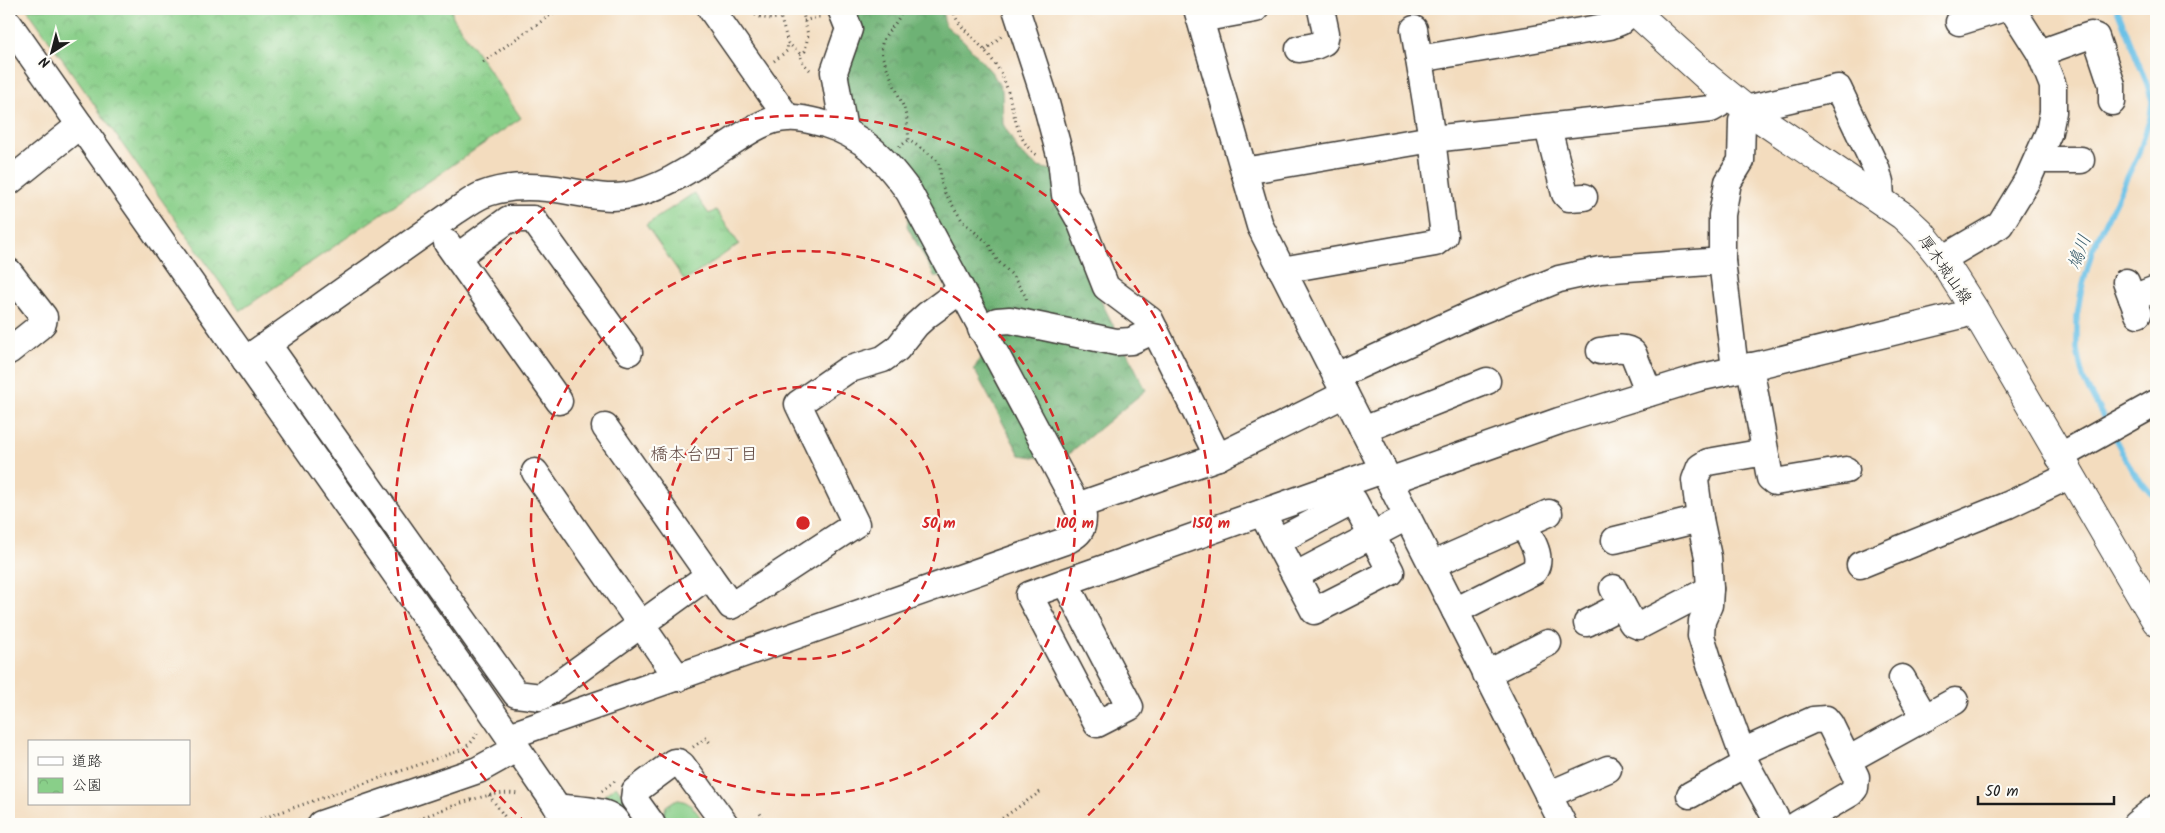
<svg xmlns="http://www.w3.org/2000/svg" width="2165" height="833" viewBox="0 0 2165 833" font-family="Kalam,'Klee One',sans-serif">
  <defs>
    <pattern id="grass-tufts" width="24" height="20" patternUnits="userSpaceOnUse" patternTransform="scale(1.25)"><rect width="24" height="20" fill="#89cf89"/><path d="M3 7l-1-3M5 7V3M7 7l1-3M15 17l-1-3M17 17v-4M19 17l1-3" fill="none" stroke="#76b176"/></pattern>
    <pattern id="forest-crowns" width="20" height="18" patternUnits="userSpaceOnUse" patternTransform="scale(1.25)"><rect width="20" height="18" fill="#6eb275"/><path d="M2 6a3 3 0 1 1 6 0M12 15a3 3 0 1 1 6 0" fill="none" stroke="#5a905f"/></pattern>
    <pattern id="park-crowns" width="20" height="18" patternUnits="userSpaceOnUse" patternTransform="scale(1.25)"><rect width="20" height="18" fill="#89cf89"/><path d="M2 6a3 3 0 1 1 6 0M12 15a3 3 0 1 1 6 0" fill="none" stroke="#76b176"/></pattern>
  </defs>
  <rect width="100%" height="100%" fill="#fdfcf7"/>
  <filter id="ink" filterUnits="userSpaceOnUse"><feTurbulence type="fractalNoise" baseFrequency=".02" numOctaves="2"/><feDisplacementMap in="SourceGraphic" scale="10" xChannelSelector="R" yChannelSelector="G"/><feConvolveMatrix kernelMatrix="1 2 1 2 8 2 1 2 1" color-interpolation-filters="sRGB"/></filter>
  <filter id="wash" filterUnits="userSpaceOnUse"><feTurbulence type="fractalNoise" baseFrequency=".0096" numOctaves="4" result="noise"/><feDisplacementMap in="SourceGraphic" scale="20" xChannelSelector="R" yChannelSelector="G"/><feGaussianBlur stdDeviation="1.12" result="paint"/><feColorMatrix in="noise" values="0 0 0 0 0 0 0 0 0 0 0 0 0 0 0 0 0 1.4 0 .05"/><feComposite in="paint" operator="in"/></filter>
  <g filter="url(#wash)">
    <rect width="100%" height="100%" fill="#f3dcbe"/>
    <g fill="url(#grass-tufts)" stroke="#527652">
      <path d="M694,193L709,214L716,210L739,244L685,281L646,225Z"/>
      <path d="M616,786L643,824H625L604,795Z"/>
      <path d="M675,800C691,799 697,813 705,824H664L663,818L666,806Z"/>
    </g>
    <path fill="url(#forest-crowns)" stroke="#456748" d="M851,9H942L945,25L964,41L993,74L1002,90L1003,124L1019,152L1038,167L1052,170L1098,295L1146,390L1060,461L1020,455L974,369L993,335L961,277H935L907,226L914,184L855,127L844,75Z"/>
    <path fill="url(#park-crowns)" stroke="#527652" d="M27,9H451L453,17L521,118L240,311Z"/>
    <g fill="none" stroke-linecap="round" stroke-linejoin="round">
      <g stroke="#6ac1e7" stroke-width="5.5">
        <path d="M2106,422L2084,381L2080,365L2077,349V316L2081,292L2093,248L2139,153L2150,118L2152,101L2147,84L2117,9"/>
        <path d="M2113,435L2133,472L2156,499"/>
      </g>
    </g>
  </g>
  <g filter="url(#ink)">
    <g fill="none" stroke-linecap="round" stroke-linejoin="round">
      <g stroke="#3c3934" stroke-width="29">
        <g id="minor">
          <path d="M711,9L787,117"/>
          <path d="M841,9L849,29L834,72L844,130"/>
          <path d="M1016,9L1043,92L1061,159L1065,195L1080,221L1106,287L1150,320L1218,457"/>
          <path d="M1197,9L1260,226L1563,824"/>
          <path d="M1200,19L1255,9"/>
          <path d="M1959,22L2001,9"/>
          <path d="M9,24L475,687L569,824"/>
          <path d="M1299,49L1315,46L1324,42L1326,33L1321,9"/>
          <path d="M2040,53L2085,37L2091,35L2096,37L2112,85V102"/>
          <path d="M1419,59L1610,26L1620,22L1634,10"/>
          <path d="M1548,128L1565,194L1569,198L1584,197"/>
          <path d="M2038,160H2081"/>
          <path d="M1244,171L1432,139L1711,109L1718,105L1727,94"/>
          <path d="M9,182L80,125"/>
          <path d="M447,243L559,401"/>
          <path d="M457,257L509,219H533L629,352"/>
          <path d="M1942,259L2000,225L2028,179L2049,132L2053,112V86L2040,53L2012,9"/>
          <path d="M1282,270L1435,243L1444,236L1432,139L1414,29"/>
          <path d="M9,272L44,317L43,323L39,327L9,351"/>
          <path d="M2126,282L2138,314"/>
          <path d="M2132,298L2156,289"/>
          <path d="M981,329L997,321L1010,320L1116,342L1131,341L1155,330"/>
          <path d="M268,345L516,694L541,697L709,575L731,606L856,524L798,404L847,370L883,359L897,349L916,325L927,315L961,290"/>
          <path d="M1600,351C1611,350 1624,345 1633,353L1649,393"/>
          <path d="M245,360L456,211C464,206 473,199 482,195C509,184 540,186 568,191C586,194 606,199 625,196C664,189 696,165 729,144C746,133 767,118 788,118C800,117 813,121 825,124C864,136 885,159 909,192L1083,517C1083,530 1079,534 1068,540L509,736"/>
          <path d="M1750,366L1770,478L1775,482L1846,470"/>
          <path d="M1735,369L1722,261V215L1728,182L1741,161L1742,121L1746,109L1838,88L1876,168L1880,182L1881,199"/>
          <path d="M1336,376L1472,314L1559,279L1600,270L1722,261"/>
          <path d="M605,427L709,575"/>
          <path d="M1363,430L1487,381"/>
          <path d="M1765,452L1708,462L1700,467L1695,480L1700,519L1708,557L1710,589L1709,605L1702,621L1701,636L1710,665L1746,764L1779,824"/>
          <path d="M2059,457L2156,403"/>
          <path d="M535,472L678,678"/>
          <path d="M1389,481L1559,421L1698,378L1762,364L1962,315L1974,309"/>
          <path d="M1077,506L1218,457L1345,394"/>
          <path d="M1262,513L1314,611L1391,572L1354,501L1278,541"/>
          <path d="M1615,540L1700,519"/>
          <path d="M1431,565L1549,513"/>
          <path d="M1860,565L2008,505L2071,475"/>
          <path d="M1296,575L1407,517"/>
          <path d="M1065,582L1130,707L1097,724L1029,595L1065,582L1383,470"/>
          <path d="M1613,588L1632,623L1639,626L1710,589"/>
          <path d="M1455,611L1534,571C1544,556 1530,539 1524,525"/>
          <path d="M1587,623L1622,605"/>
          <path d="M1486,674L1548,643"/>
          <path d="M1902,678L1925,718"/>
          <path d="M1742,752L1813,720L1826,719L1830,724L1856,777L1855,788L1851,793L1798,824"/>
          <path d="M1848,760L1955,701"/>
          <path d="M1548,795L1608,769"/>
          <path d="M1690,795L1746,764"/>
          <path d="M557,807C572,810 612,808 617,824"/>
          <path d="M321,824L478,770L516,749"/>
          <path d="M652,824L634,799L635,791L674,762H678L682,765L725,824"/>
          <path d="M2136,824L2156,808"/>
        </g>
      </g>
      <g stroke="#3c3934" stroke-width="30">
        <path id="major" d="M1632,9L1708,78L1746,109L1903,216L1922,234L1942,259L1974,309L2156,621"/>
      </g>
      <g stroke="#3c3934" stroke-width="3" stroke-dasharray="1 4" stroke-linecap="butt">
        <path d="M747,9C758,18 766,20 780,18"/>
        <path d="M778,9L788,43L800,54L803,63L812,72"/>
        <path d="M902,9C897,30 878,32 882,56L904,108L907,120L909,140L935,158L940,166L941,182L945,193L963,222L988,243L997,260L1012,275L1026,297L1027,303"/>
        <path d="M953,9C956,26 976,39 986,52C992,59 997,66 1001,74C1015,100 1012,139 1037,155"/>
        <path d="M804,21L817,17H823"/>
        <path d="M985,50L1003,35"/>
        <path d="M800,54L805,51L808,35L802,9"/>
        <path d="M774,61L787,51L788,43"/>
        <path d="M483,62L559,9"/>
        <path d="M899,147L909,140"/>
        <path d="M693,747L706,738L712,745"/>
        <path d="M602,791L615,781"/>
        <path d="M489,795L510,824"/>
        <path d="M246,824L456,752C467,747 474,742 478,731"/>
        <path d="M405,824C434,814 489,788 518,794"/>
        <path d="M754,824L763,818L759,812"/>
        <path d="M994,824L1040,792"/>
      </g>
      <use href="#minor" stroke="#fff" stroke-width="26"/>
      <use href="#major" stroke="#fff" stroke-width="28"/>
    </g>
  </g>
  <g fill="none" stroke="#d62828" stroke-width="2.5" stroke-dasharray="9 6">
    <circle cx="803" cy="523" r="136"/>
    <circle cx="803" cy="523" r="272"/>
    <path d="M527 824A408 408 0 1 1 1079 824"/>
  </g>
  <g text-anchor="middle" stroke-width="4.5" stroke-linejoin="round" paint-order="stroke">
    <g font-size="16" fill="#1c1c1c" stroke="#fdfcf7">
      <text transform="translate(1946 269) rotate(55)" y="6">厚木城山線</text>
    </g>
    <g font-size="18" font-style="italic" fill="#3b5e6d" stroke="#fdfcf7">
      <text transform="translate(2079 252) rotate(-69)" y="6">鳩川</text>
    </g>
    <g font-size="18" fill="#604841" stroke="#fdfcf7">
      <text x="704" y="460">橋本台四丁目</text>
    </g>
  </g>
  <circle cx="803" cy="523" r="8" fill="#d62828" stroke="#fdfcf7" stroke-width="2.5"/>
  <g font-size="15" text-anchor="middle" font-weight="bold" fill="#d62828" stroke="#fdfcf7" stroke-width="4.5" stroke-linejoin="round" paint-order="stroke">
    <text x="939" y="528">50 m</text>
    <text x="1075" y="528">100 m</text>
    <text x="1211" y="528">150 m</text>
  </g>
  <rect width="2165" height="833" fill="none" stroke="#fdfcf7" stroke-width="30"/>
  <rect x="28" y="740" width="162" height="65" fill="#fdfcf7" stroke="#a3a29f"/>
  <rect x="38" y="757" width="25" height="8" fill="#ffffff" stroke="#a3a29f"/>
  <text x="72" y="766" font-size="15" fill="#1c1c1c">道路</text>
  <rect x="38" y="778" width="25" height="15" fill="url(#park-crowns)" stroke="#a3a29f"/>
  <text x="72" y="790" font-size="15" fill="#1c1c1c">公園</text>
  <g transform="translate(52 52) rotate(216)" stroke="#fdfcf7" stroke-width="4" paint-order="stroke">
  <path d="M0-4L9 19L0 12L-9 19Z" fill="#1c1c1c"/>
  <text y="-8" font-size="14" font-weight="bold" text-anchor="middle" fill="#1c1c1c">N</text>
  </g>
  <path d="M1978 796v8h136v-8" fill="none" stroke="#1c1c1c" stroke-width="2.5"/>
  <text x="1985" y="796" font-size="15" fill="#1c1c1c" stroke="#fdfcf7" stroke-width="4" paint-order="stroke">50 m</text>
</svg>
